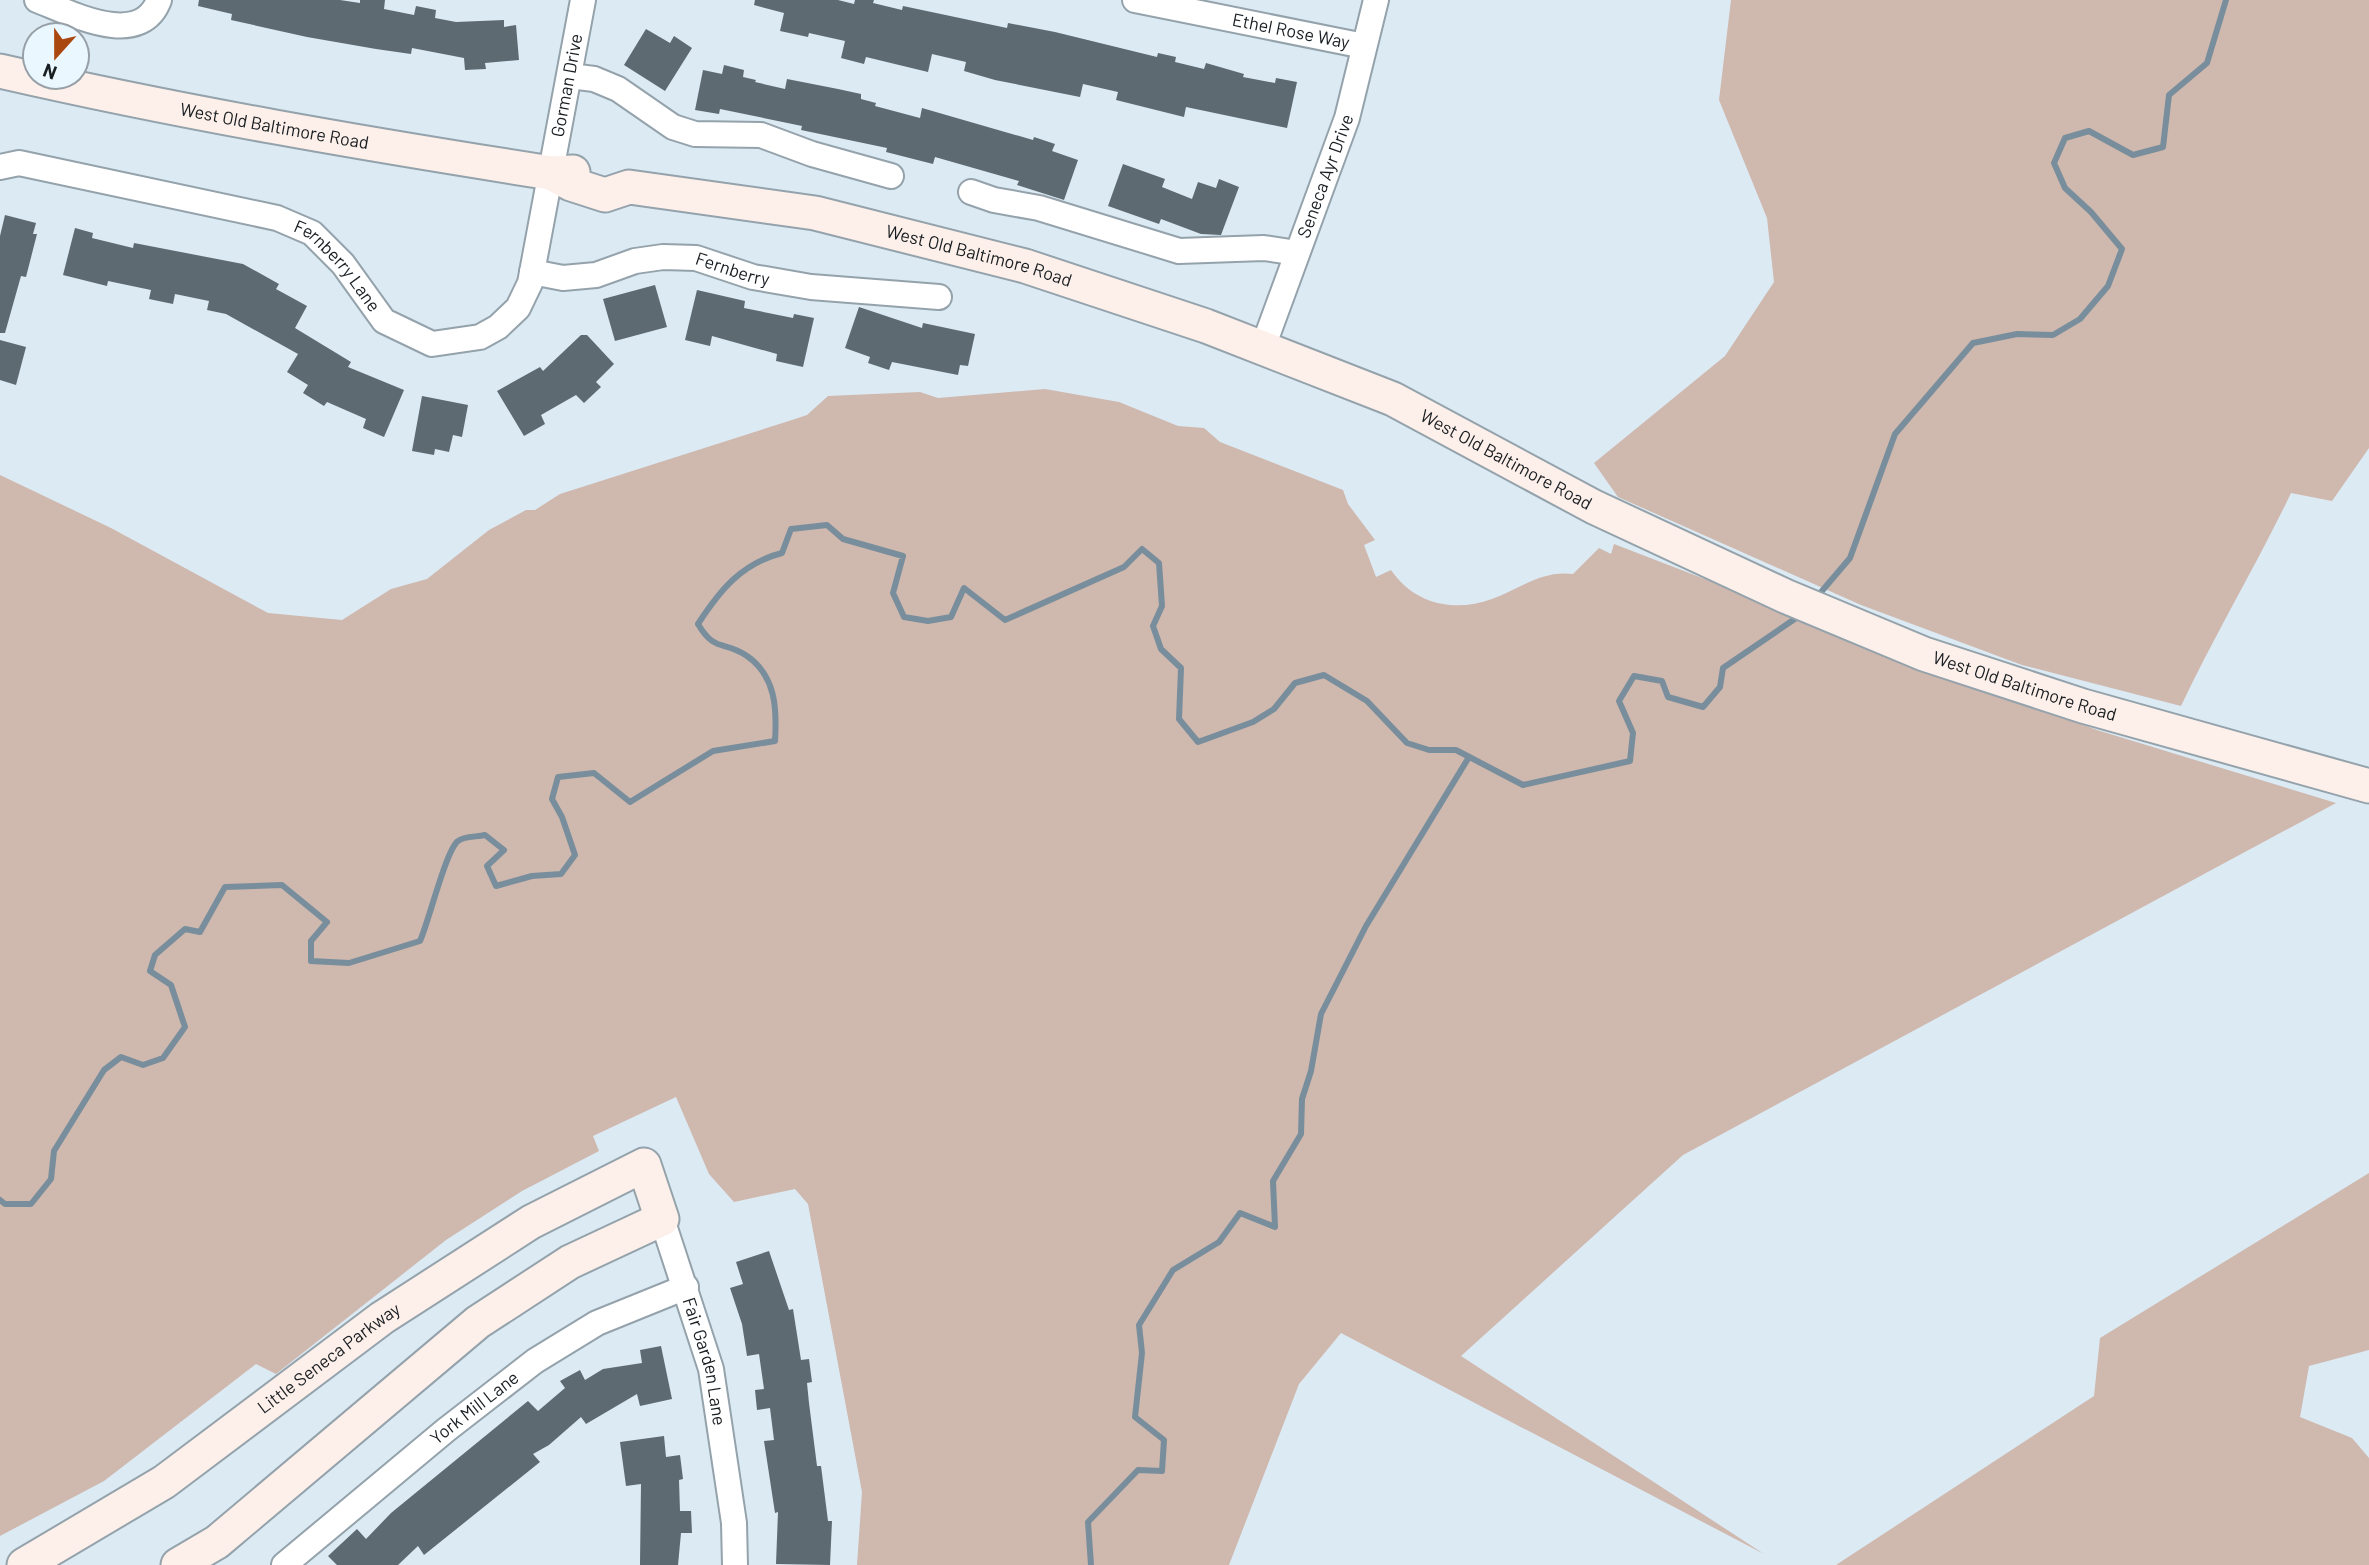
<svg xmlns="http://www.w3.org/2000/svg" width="2369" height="1565" viewBox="0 0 2369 1565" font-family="Barlow,sans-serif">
  <rect width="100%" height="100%" fill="#dceaf4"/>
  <g fill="#cfb8ae">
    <path d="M1731,0H2369V448L2332,501L2291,493C2256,566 2215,634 2181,706L2022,665L1861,605L1618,497L1594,463L1725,356L1774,282L1767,218L1719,100Z"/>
    <path d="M1045,389L1119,402L1178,426L1204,428L1220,442L1343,490L1348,504L1375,540L1364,545L1376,577L1391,570C1414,604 1454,613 1492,599C1520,589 1541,570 1573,574L1599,548L1611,554L1614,544L2097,730L2336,803L1683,1155L1461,1356L1764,1554L1341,1333L1299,1384L1229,1565H857L862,1492L808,1204L795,1189L734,1202L709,1174L676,1097L593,1136L599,1151L522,1191L446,1240L276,1374L256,1364L104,1481L0,1536V475L111,528L268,613L342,620L391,589L427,579L489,530L526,510H535L560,494L795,419L807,415L828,396L920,392L938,398Z"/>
    <path d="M2369,1173V1350L2309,1366L2300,1417L2352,1438L2369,1458V1565H1836L2094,1396L2100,1338Z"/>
  </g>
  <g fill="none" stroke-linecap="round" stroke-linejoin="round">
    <g stroke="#798e9c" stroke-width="6">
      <path d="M1816,598L1850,558L1895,434L1973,343L2017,334L2053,335L2080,319L2108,286L2122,249L2091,212L2065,188L2054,163L2065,138L2089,131L2133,155L2163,147L2169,95L2207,63L2226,0"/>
      <path d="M0,1200L5,1204H31L51,1179L54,1151L104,1070L121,1057L143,1065L163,1058L185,1027L171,985L150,971L155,955L185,929L200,932L225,887L282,885L327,922L311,941V961L349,963L420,941C429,921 446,850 458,841C464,836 477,837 485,835L504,850L487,866L496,886L532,876L561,874L575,855L562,817L552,799L558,777L594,773L630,802L713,751L775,741C777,709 776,676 747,656C724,640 715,653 698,624C720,590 742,563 782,553L791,529L827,525L843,539L903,556L893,593L904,617L928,621L951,617L964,588L1005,620L1124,567L1142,549L1159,563L1162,606L1153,626L1161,649L1181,668L1179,719L1198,742L1253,722L1274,709L1295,683L1324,675L1367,701L1407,743L1429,750H1456L1523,785L1630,761L1633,733L1619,701L1634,676L1662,681L1668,697L1703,707L1720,687L1723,668L1802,614"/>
      <path d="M1091,1565L1088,1522L1138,1470L1162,1471L1164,1440L1135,1417L1142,1353L1139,1325L1173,1270L1219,1242L1240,1213L1275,1227L1273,1181L1301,1134L1302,1099L1311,1071L1321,1014L1366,926L1469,757"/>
    </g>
  </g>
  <g fill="#5d6a72">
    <path d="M199,0H340L360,3V0H385L384,9L414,15L416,6L436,10L435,18L456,22L504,20V27L516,25L519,60L485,63L486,69L465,70L464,58L412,48L411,54L376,49L307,37L231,20L232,14L198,6Z"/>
    <path d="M755,0H838L854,4L855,0H874L873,3L902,10L903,6L1007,28L1008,23L1055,32L1157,57L1158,53L1176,57L1175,62L1204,69L1206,63L1244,74L1243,77L1275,83L1276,78L1297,82L1287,128L1186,107L1184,117L1116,100L1118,92L1083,84L1080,97L995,80L964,71L966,62L932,54L928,72L866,57L864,64L841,58L845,41L809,33L808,37L780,31L784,13L754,5Z"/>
    <path d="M646,29L670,43L674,36L692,48L665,91L624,65Z"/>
    <path d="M724,65L744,70L743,77L756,80L755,82L785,89L787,79L838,89L861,94V99L876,103L875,106L920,118L922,108L1033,140L1034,137L1055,144L1052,151L1078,160L1064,200L1017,185L1019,181L935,157L933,164L886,152L887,148L801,130L802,126L720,109L719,114L695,110L703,70L722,74Z"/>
    <path d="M1123,164L1165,179L1162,187L1192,199L1198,182L1216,188L1219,179L1239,187L1221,235L1201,234L1161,219L1159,224L1108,206Z"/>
    <path d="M5,215L36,223L33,234H37L26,277L21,276L5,333H0V236Z"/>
    <path d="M75,228L93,233L92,238L133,248L134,243L243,264L279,284L276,289L307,306L295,328L351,362L348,367L404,390L384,437L363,428L366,419L327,402L324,406L303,393L308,385L287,372L298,354L226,314L207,310L209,301L175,294L173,304L149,299L151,290L108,281L107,286L63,275Z"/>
    <path d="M655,285L667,327L615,341L603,299Z"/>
    <path d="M697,290L745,301L744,308L793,318L794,314L814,318L803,367L776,361L777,354L712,336L710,346L685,340Z"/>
    <path d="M859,307L922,328L923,323L975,334L968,366L960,365L958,375L892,362L889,370L868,363L870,357L845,348Z"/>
    <path d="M581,335H587L614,364L596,382L601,387L584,403L576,395L541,415L545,424L524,436L497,391L540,367L543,371Z"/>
    <path d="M0,340L26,347L16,385L0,380Z"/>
    <path d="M422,396L468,405L462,437L453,435L449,452L435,449L434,455L412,451Z"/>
    <path d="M769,1251L789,1310L793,1309L801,1360L809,1359L812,1382L807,1383L809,1403L817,1466H821L828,1521H832L830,1565L776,1564L778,1512L775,1513L764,1441L774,1440L770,1408L757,1410L755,1390L764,1389L759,1354L747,1356L742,1324L730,1288L743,1284L736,1262Z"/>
    <path d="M661,1346L672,1399L640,1406L637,1394L586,1424L581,1417L549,1445L533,1454L540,1462L424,1555L418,1546L398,1565H337L328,1556L357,1529L366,1539L391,1513L528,1401L538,1411L565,1388L560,1381L580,1370L585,1380L603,1369L642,1363L640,1350Z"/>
    <path d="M664,1436L666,1457L680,1455L683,1479L679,1480L680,1511H691L692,1533H681L678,1565H640L641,1484L626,1486L620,1442Z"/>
  </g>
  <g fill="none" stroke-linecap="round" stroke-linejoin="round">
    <g stroke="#94a2ab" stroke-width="28">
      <g id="street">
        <path d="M37,0C71,13 140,50 159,0"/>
        <path id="s1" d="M1135,0L1364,46"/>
        <path d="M570,76L594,79L618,89L673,127L695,134L761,135L812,154L891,176"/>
        <path id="s2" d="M0,167L19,163L277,218L312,233L343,264L384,321L432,344L480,337L498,327L518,308L530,283L583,0"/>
        <path d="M971,192L994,200L1039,208L1179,251L1264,248L1297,253"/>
        <path id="s3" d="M532,272L563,278L596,275L635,261L663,257L696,258L753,277L811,287L939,297"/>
        <path id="s4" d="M1263,347L1347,118L1376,0"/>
        <path id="s5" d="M662,1219L711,1369L734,1523L735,1565"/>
        <path id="s6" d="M284,1565L446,1430L535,1361L597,1323L686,1287"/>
      </g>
    </g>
    <g stroke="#94a2ab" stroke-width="37">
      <g id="secondary">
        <path id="s7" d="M0,71C183,113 366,144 551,173L573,172"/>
        <path id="s8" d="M551,173L571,184L605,195L629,187L815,213L1025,266L1206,326L1393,399L1594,507L1785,596L1924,654L2083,706L2369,786"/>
        <path id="s9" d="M24,1565L164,1482L382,1318L531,1222L644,1165L662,1219L570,1262L478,1322L217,1542L178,1565"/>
      </g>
    </g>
    <use href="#street" stroke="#fff" stroke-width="24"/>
    <use href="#secondary" stroke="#fdf0ea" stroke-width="33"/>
  </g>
  <g text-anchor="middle" stroke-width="5" stroke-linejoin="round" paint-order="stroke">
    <g font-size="18" fill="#181d21" stroke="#ebf7ff">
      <text dy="6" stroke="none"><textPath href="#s1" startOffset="159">Ethel Rose Way</textPath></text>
      <text dy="6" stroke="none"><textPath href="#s2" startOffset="814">Gorman Drive</textPath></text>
      <text dy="6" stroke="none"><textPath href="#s7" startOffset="280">West Old Baltimore Road</textPath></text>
      <text dy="6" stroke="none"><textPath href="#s4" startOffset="182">Seneca Ayr Drive</textPath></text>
      <text dy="6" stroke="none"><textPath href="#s8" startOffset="441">West Old Baltimore Road</textPath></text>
      <text dy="6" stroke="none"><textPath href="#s2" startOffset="362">Fernberry Lane</textPath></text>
      <text dy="6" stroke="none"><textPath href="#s3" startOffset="206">Fernberry</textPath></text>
      <text dy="6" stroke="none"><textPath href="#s8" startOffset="1008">West Old Baltimore Road</textPath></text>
      <text dy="6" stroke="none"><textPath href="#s8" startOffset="1575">West Old Baltimore Road</textPath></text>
      <text dy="6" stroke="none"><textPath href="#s9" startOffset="369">Little Seneca Parkway</textPath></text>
      <text dy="6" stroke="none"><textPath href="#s5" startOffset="149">Fair Garden Lane</textPath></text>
      <text dy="6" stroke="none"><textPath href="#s6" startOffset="247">York Mill Lane</textPath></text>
    </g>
  </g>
  <g transform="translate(56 56) rotate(201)"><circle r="33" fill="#ebf7ff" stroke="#97a0a6" stroke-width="2"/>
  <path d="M0-5L12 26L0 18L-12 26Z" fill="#aa470f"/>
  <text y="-10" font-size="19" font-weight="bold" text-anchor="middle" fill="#181d21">N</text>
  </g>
</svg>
